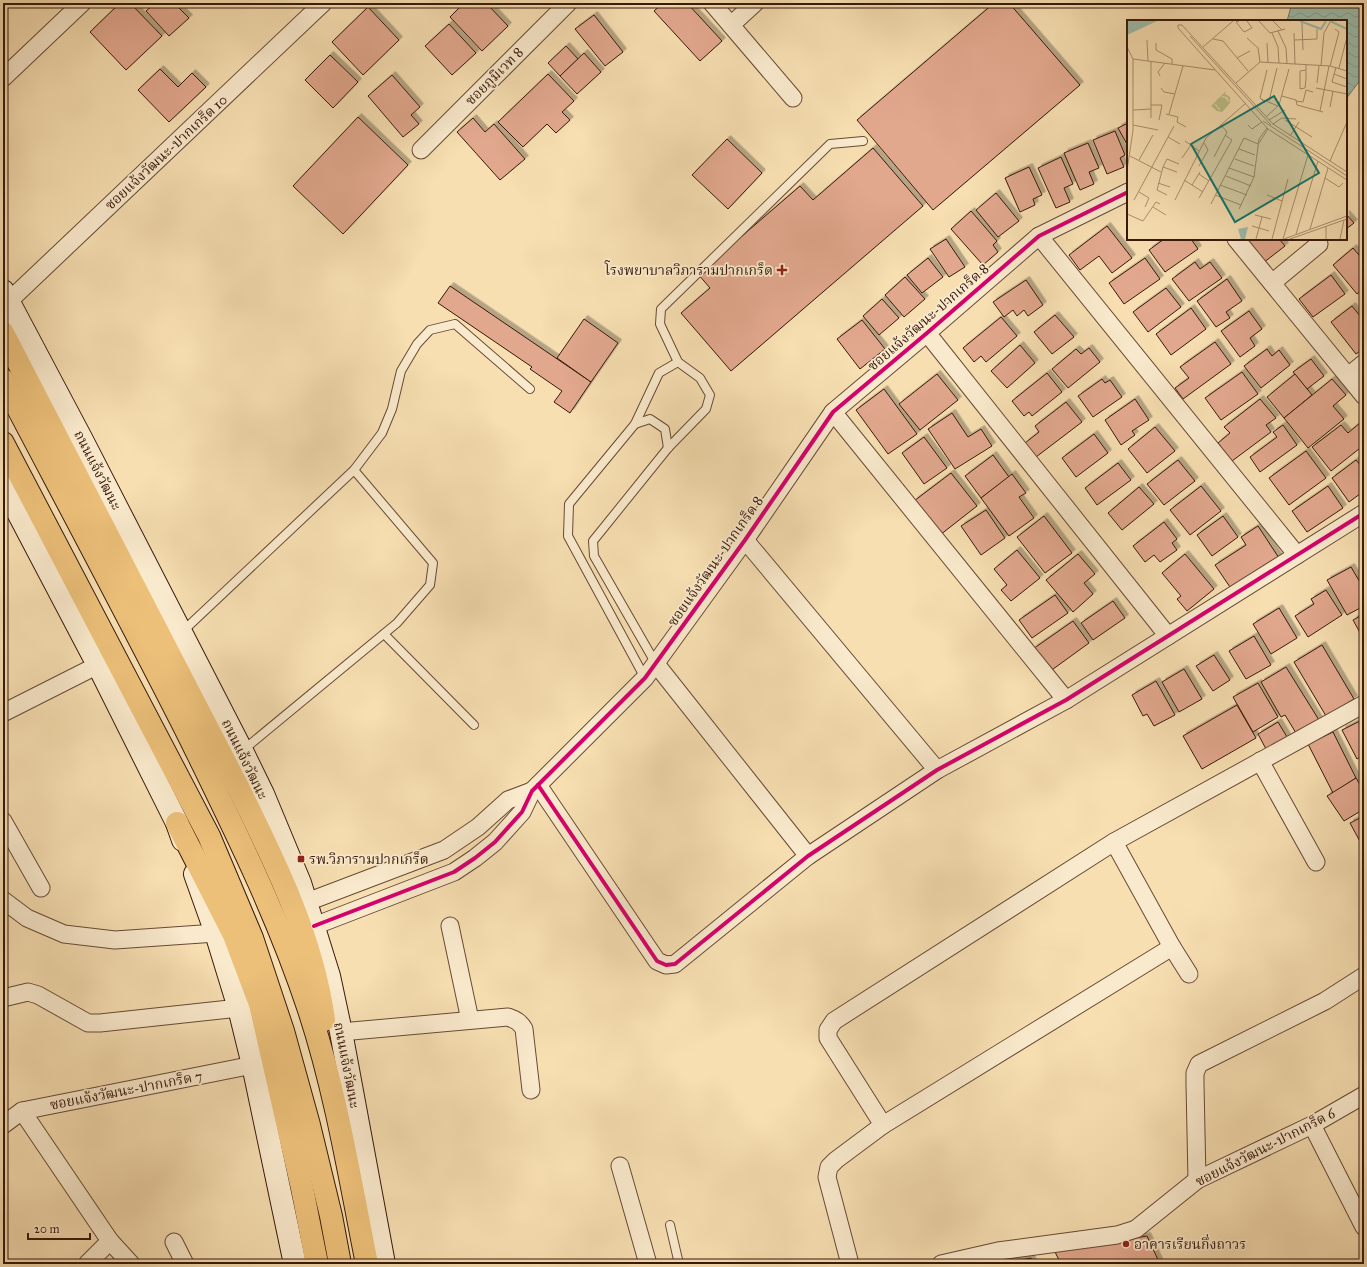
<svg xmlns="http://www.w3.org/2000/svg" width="1367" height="1267" viewBox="0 0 1367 1267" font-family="'IM FELL Great Primer','Noto Serif Thai',serif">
  <defs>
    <pattern id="water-waves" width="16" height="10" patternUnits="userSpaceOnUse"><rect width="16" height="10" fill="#9dbdab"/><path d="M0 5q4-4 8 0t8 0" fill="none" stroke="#88a292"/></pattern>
    <filter id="shadow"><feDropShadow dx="3.5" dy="-3.5" stdDeviation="0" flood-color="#0004"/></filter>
  </defs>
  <rect width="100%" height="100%" fill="#f7dfb2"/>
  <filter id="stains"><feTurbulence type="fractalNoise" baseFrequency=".005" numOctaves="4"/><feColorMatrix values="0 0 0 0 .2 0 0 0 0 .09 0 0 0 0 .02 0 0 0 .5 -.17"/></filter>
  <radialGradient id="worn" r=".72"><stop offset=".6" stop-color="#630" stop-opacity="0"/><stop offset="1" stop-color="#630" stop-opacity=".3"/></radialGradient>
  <path fill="url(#water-waves)" stroke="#747b6b" d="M1292,3H1364V75L1346,99V21H1287Z"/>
  <g fill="#e2a88e" stroke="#37190b" filter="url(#shadow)">
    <path d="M120,3H130L162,36L126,70L90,32Z"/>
    <path d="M155,3H174L189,18L169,36L146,11Z"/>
    <path d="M464,3H486L508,26L482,51L450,17Z"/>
    <path d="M663,3H687L722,41L700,61L654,11Z"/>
    <path d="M994,3H1009L1080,85L933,210L857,120Z"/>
    <path d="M368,7L399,40L363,75L332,42Z"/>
    <path d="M594,15L623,52L605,66L575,29Z"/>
    <path d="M449,24L476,53L452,75L425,46Z"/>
    <path d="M566,46L578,59L560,76L548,63Z"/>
    <path d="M584,53L601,72L577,94L560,76Z"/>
    <path d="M330,55L358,82L333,108L305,80Z"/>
    <path d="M160,69L178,87L192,73L206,87L169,122L138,90Z"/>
    <path d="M548,74L574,101L562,112L570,120L556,133L547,124L523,147L498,122Z"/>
    <path d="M392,75L420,107L411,115L419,124L403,137L368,96Z"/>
    <path d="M358,117L408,165L343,234L293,186Z"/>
    <path d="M473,118L485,132L494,124L525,159L500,180L457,132Z"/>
    <path d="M1128,123V146L1118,128Z"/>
    <path d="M1115,131L1125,155L1120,158L1124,167L1107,174L1093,140Z"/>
    <path d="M727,139L762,173L728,209L692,175Z"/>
    <path d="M1088,143L1099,168L1089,172L1094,184L1080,190L1064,153Z"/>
    <path d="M873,148L923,206L731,371L681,313L710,288L698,274L800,186L813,200Z"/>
    <path d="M1061,157L1073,184L1064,188L1070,202L1056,208L1038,168Z"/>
    <path d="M1029,167L1042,195L1033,199L1035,205L1020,212L1005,178Z"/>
    <path d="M996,193L1019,221L998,237L976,210Z"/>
    <path d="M971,211L997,241L993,245L998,252L983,265L951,229Z"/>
    <path d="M1346,214L1354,223L1346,229Z"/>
    <path d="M1107,226L1132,258L1112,273L1099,256L1080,270L1069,255Z"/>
    <path d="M946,239L965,267L949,277L930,249Z"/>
    <path d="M1164,239H1176L1177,240L1179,239H1191L1198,249L1165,272L1149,250Z"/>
    <path d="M1244,239H1279L1285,246L1263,263Z"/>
    <path d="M1353,248L1364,261V288L1357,294L1333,265Z"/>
    <path d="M928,258L943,277L922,293L907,275Z"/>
    <path d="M1145,258L1160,279L1124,304L1109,283Z"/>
    <path d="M1195,262L1200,269L1210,262L1222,278L1189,301L1172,279Z"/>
    <path d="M1331,275L1345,294L1313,317L1299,299Z"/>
    <path d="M905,277L925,299L904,317L885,295Z"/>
    <path d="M1227,279L1242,301L1226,312L1230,318L1216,327L1197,301Z"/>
    <path d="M1026,280L1043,305L1028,316L1024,310L1017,316L1013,310L1004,317L993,302Z"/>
    <path d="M450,286L591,382L570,413L554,402L562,391L530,369L532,367L438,303Z"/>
    <path d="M1166,288L1181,307L1148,332L1133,312Z"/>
    <path d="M882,299L899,318L879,335L863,316Z"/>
    <path d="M1352,306L1364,321V348L1356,354L1331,322Z"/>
    <path d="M1191,308L1206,329L1171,355L1156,334Z"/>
    <path d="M1249,311L1262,329L1250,338L1255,346L1240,357L1221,331Z"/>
    <path d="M1055,315L1074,337L1052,354L1034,332Z"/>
    <path d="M1001,317L1017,336L986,362L981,356L974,362L963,348Z"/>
    <path d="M584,319L618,343L591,382L557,358Z"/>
    <path d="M862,320L885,349L860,369L837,339Z"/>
    <path d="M1215,342L1231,364L1183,399L1175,388L1189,378L1180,367Z"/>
    <path d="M1020,345L1035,363L1007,388L991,371Z"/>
    <path d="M1089,348L1100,362L1068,388L1052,369L1076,349L1081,354Z"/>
    <path d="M1267,349L1272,356L1279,350L1290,365L1261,388L1244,366Z"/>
    <path d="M1311,359L1324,376L1307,389L1293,372Z"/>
    <path d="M1242,372L1258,394L1221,420L1205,398Z"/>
    <path d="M1047,373L1062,392L1032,416L1029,412L1024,416L1012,401Z"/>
    <path d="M937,374L958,400L920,430L899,404Z"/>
    <path d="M1295,374L1312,395L1284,418L1267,397Z"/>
    <path d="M1102,379L1105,383L1110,380L1122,397L1093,417L1078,396Z"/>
    <path d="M1332,379L1346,395L1333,406L1344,419L1308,448L1284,418Z"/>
    <path d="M884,389L917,434L888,454L856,410Z"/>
    <path d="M1135,399L1149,420L1132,431L1135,435L1121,445L1105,420Z"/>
    <path d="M1260,399L1276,418L1266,425L1271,432L1232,461L1218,443L1230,433L1224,427Z"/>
    <path d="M1066,402L1082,422L1036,457L1025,443L1039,432L1035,426Z"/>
    <path d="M952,413L968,437L981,429L992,446L955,469L928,429Z"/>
    <path d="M1361,422L1364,426V445L1331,471L1312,447L1341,425L1348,433Z"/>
    <path d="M1283,425L1297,445L1260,472L1250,457L1277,437L1273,432Z"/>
    <path d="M1155,427L1175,451L1147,473L1128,449Z"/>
    <path d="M1094,434L1108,453L1076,477L1062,458Z"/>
    <path d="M924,437L947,468L924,484L902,453Z"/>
    <path d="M1306,451L1326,478L1289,505L1269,478Z"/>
    <path d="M993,455L1009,477L981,498L965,476Z"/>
    <path d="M1178,460L1195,481L1164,505L1147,484Z"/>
    <path d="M1356,460L1362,467L1364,466V491L1349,502L1332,478Z"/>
    <path d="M1118,463L1131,480L1097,505L1085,488Z"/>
    <path d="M951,473L977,506L940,535L914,501Z"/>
    <path d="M1012,474L1026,493L1019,497L1034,518L1009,536L981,498Z"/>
    <path d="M1201,486L1221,511L1190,535L1170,510Z"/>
    <path d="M1328,486L1343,508L1307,532L1292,511Z"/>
    <path d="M1139,487L1154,504L1122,530L1108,513Z"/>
    <path d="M986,510L1005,538L981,555L961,526Z"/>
    <path d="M1044,516L1072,553L1045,573L1017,537Z"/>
    <path d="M1223,516L1238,537L1212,556L1197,535Z"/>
    <path d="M1164,522L1177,539L1172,543L1177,550L1160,562L1154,555L1145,562L1133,546Z"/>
    <path d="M1258,526L1279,558L1232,590L1215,565L1246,545L1241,537Z"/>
    <path d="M1017,550L1040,578L1011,601L1001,590L1007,585L994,569Z"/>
    <path d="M1078,554L1095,574L1084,583L1093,594L1073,612L1046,580Z"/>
    <path d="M1185,554L1214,589L1187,611L1177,599L1181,596L1162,573Z"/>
    <path d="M1351,567L1364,589V606L1347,615L1327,580Z"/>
    <path d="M1326,590L1342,615L1308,637L1295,616L1314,604L1311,599Z"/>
    <path d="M1055,595L1068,613L1032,638L1019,620Z"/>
    <path d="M1113,601L1125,618L1093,640L1081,623Z"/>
    <path d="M1279,608L1297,638L1271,654L1253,624Z"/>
    <path d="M1364,614V640L1353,620Z"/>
    <path d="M1073,621L1089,643L1049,672L1033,649Z"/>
    <path d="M1254,636L1271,665L1246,679L1229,651Z"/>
    <path d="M1322,645L1354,699L1326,716L1294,662Z"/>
    <path d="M1214,655L1230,680L1213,691L1196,666Z"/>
    <path d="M1286,667L1319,720L1296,733L1285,715L1281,717L1261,682Z"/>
    <path d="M1184,669L1202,699L1179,712L1162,682Z"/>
    <path d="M1156,681L1175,715L1154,726L1147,714L1143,716L1132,695Z"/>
    <path d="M1258,683L1278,717L1253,732L1233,697Z"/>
    <path d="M1237,705L1256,738L1202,769L1183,736Z"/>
    <path d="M1364,719V755L1357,759L1342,730Z"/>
    <path d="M1278,722L1287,737L1266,749L1258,734Z"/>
    <path d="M1333,732L1356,778L1333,793L1308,744Z"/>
    <path d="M1356,778L1364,791V809L1344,821L1327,796Z"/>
    <path d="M1364,816V846L1363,847L1350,823Z"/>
    <path d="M1147,1236L1160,1264H1061L1055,1252Z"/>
    <path d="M1031,1258L1033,1264H1001Z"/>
  </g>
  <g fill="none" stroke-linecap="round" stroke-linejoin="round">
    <g stroke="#674a35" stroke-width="10">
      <g id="lane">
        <path d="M635,424L650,419L665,429L668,448"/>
        <path d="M182,632L354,470L382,433L392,409L401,371L417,344L430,330L455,324L530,389"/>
        <path d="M384,634L474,725"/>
        <path d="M656,664L594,556L593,541L668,448L706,409L710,395L700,378L678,362L660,324L661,309L830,144L863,141"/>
        <path d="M645,678L568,536L569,504L635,424L659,373L678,362"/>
        <path d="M242,751L397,623L430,585L433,563L354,470"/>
        <path d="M670,1225L679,1264"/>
      </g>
    </g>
    <g stroke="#674a35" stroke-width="19">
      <g id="street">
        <path d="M712,3L793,98"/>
        <path d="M731,25L755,3"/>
        <path d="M3,78L82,3"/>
        <path d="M421,150L568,3"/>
        <path d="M1039,236L1297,555"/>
        <path d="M1236,239L1364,396"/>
        <path d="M1272,283L1319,244"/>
        <path d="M9,301L323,3"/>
        <path d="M927,333L1168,636"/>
        <path d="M1348,376L1364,363"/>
        <path d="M833,412L1066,700"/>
        <path d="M745,540L937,770"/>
        <path d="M656,664L808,856"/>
        <path d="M3,713L98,665"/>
        <path d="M1260,761L1316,862"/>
        <path d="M538,785L657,961L666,965L675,964L808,856L937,770L1066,700L1364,513"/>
        <path d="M3,821L41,888"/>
        <path d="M1114,842L1172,947L1189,974"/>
        <path d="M3,900L27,918L64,934L115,940L216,933"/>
        <path d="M307,902L444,850L478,827L508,800L532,791"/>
        <path d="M314,926L454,872L475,858L495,842L522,812L532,791L645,678L745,540L833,412L927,333L1039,236L1128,192"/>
        <path d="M450,926L470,1020"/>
        <path d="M3,998L28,992L38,995L88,1023H100L239,1008"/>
        <path d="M341,1032L508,1017C516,1020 520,1022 524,1029L531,1090"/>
        <path d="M22,1111L110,1241L131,1264"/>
        <path d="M3,1125L22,1111L253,1065"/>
        <path d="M883,1125L828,1038V1030L834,1021L1114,842L1364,704"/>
        <path d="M1312,1125L1364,1227"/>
        <path d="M620,1166L648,1264"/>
        <path d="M1197,1180L1195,1084V1073L1199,1064L1325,1001L1364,976"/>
        <path d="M174,1242L185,1264"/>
        <path d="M87,1264L110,1241"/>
        <path d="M850,1264L827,1177L829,1167L836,1160L883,1125L1172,947"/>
        <path d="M941,1264L998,1251L1117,1235L1136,1229L1197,1180L1312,1125L1364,1095"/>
      </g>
    </g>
    <g stroke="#37190b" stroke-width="24">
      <g id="secondary">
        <path d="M3,291L82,440L242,751L263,794L300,883L329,976L341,1032L384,1264"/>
        <path d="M3,484L98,665L177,823L183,840"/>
        <path d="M195,874L216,933L239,1008L253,1065L295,1264"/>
      </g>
    </g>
    <g stroke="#37190b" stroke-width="24">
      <g id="primary">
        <path d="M3,333L237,785C274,860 313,937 324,1020"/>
        <path d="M3,380C66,500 130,619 191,740C234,828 278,916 309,1010C336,1092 350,1179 367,1264"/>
        <path d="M3,443L209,836L252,938L283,1031L309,1125L331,1216L340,1264"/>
        <path d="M177,823L234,935L260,1004L302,1188L317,1264"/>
      </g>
    </g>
    <use href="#lane" stroke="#faeacd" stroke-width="8"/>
    <use href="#street" stroke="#faeacd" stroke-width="17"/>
    <use href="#secondary" stroke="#faeacd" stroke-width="22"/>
    <use href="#primary" stroke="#ecc079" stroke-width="22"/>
    <g stroke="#faeacd" stroke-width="6">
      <g id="cycleway">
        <path d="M538,785L657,961L666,965L675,964L808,856L937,770L1066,700L1364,513"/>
        <path d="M314,926L454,872L475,858L495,842L522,812L532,791L645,678L745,540L833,412L927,333L1039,236L1128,192"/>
      </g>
    </g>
    <use href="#cycleway" stroke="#d6006c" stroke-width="4"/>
  </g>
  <g fill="#8f2418" stroke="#faeacd" stroke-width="1.5">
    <path d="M780 264h4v4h4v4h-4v4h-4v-4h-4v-4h4z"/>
    <rect x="297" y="855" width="8" height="8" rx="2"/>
    <circle cx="1126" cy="1244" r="4"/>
  </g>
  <g text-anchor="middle" stroke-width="3.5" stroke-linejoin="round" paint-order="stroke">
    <g font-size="14" fill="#37190b" stroke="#faeacd">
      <text transform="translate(494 76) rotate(-45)" y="5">ซอยภูมิเวท 8</text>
      <text transform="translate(166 152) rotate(-43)" y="5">ซอยแจ้งวัฒนะ-ปากเกร็ด 10</text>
      <text transform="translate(928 317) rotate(-41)" y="5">ซอยแจ้งวัฒนะ-ปากเกร็ด 8</text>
      <text transform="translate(98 470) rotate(63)" y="5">ถนนแจ้งวัฒนะ</text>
      <text transform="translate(715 561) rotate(-55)" y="5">ซอยแจ้งวัฒนะ-ปากเกร็ด 8</text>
      <text transform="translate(245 759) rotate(64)" y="5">ถนนแจ้งวัฒนะ</text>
      <text transform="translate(347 1065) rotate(79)" y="5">ถนนแจ้งวัฒนะ</text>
      <text transform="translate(126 1090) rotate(-11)" y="5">ซอยแจ้งวัฒนะ-ปากเกร็ด 7</text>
      <text transform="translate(1265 1147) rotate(-27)" y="5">ซอยแจ้งวัฒนะ-ปากเกร็ด 6</text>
    </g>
    <g font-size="14" fill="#37190b" stroke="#faeacd" text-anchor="start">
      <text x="773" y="275" text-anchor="end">โรงพยาบาลวิภารามปากเกร็ด</text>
      <text x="309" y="864">รพ.วิภารามปากเกร็ด</text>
      <text x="1134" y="1249">อาคารเรียนกึ่งถาวร</text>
    </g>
  </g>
  <g transform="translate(1127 20)">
    <rect width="220" height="220" fill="#f7dfb2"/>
    <path d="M89 83a6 6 0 1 1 12 0a6 6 0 1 1-12 0Z" fill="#bdc28c"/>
    <path d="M99,71L98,74L103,77V83L95,92L90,91L84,86ZM95,76L100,77L102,81L92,90L88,85Z" fill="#bdc28c" fill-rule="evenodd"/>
    <path d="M0,1H30L0,15ZM121,207L118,219H114L111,209Z" fill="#9dbdab"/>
    <path fill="none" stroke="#9dbdab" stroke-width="2" d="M173,1L194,9L199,1M203,1L220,9"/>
    <path fill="none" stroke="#aa906f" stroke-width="1" d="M112,1L109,2L117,12L125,8L120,1M132,1L143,13L158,9M146,1L155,10M175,3L176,30M151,11L159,28L160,44M145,13L151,27L152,43M167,13L168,44M63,16L144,105M120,18L131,28L133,42M86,19L96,21L121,51M20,20L21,41M167,20L190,19V9M29,23V30L45,39V44M140,23L141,42M0,27L6,39M76,27L106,1M110,38L123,31M6,39L88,50M24,41V98M194,46L197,13L203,2M203,46L212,12L208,9M209,47L205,62L220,67M212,48L220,17M179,50L173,51V69L178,68L179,59V45M207,54L220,59M33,56L31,52L38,43M109,63L133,42L203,46L220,51M190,63L192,46M34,68L37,72L48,74M189,68L220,74M155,76L169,80L170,85L196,92M134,79L151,86M142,81L150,48M169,81L176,82L179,70L186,72M138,83L133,78L140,50M24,85H35L32,100M203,87L206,71M6,90L24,89M193,91L202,46M39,94L51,97L50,102L59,107M42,94L56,46M139,97L152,85L162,49M142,100L158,90M158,100L185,117M136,101L220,156M146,104L155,98L169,99M6,105L31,110M121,105L125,109L135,102M163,116L172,102M41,117L53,124M58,121L72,131M132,123L141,109M112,129L128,135M3,136L34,152M87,137L100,112L94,105M55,138L64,125M108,139L127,146M12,140L26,115M203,141L220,102M72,146L81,130L77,123M36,147L50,152M102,148L127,157M0,150L6,111V39M220,152L146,104L55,5H51V8L141,109L220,160M72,154L82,161M99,156L124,166M198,158L212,167L216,163M57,160L76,172M31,163L43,167M65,165L73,152M93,165L120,175M12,172L22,178L18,187M40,175L30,170L36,147L40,139L52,144M88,175L114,185M140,175L155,181M72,178L105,120L98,115M7,180L47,106M48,180L79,118L119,83M84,184L117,118L131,124M26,187L39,195M112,189L127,157L132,119L140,108M0,194L16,201L29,182L33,184M128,195L144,199M125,206L142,211M183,209L201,148M169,214L191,141M129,219L135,197M145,219L161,159M156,219L181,135M157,219L220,196M163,219L220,199M199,219V206M213,219L217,200"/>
    <path fill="#0f766e" fill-opacity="0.15" stroke="#0f766e" stroke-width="2" d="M147,76L192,153L108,202L64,124Z"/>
    <rect width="220" height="220" fill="none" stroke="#37190b" stroke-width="2"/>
  </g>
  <rect width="1367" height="1267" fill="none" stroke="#f7dfb2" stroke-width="16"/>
  <rect x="4" y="4" width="1359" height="1259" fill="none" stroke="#37190b" stroke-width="2"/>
  <rect x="8" y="8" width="1351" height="1251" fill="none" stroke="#37190b"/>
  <path d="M28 1233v6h62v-6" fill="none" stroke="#37190b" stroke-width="2"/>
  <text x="34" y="1233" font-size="12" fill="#37190b" stroke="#faeacd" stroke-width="3" paint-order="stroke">20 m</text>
  <rect width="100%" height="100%" filter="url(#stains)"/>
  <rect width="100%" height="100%" fill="url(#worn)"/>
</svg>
